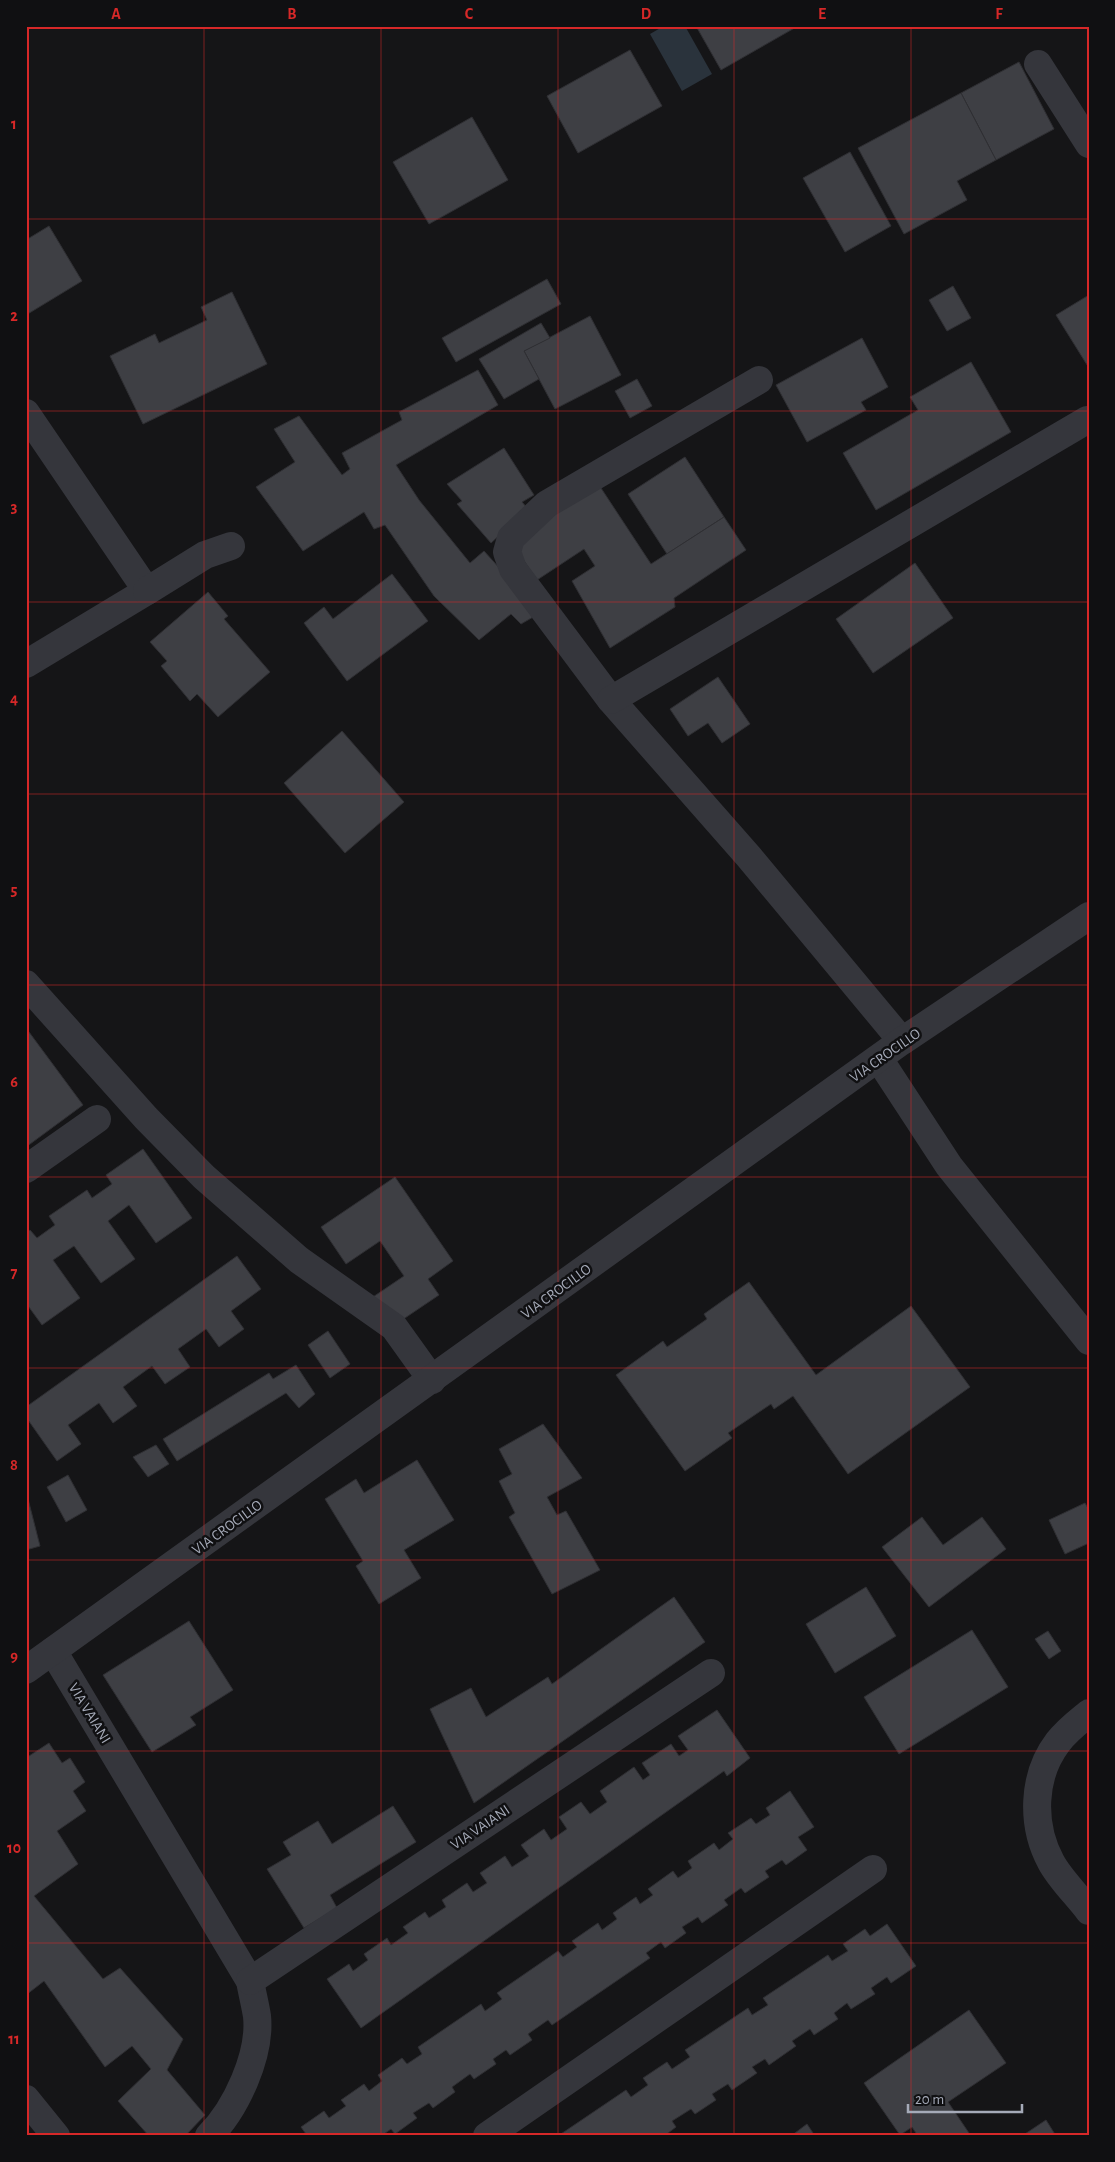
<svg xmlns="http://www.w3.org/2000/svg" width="1115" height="2162" viewBox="0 0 1115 2162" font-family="'Alegreya Sans',sans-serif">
  <rect width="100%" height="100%" fill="#151517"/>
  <path fill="#2a333c" d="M664,26H685L712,74L682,91L650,34Z"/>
  <g fill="#3e3f44" stroke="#2f2f33">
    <path d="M696,26H798L721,70Z"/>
    <path d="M630,50L662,106L578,153L547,96Z"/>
    <path d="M1019,62L1054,129L996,160L961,93Z"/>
    <path d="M961,93L996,160L957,181L967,200L904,234L858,148Z"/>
    <path d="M472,117L508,180L429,224L393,162Z"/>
    <path d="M850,152L891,226L845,252L803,178Z"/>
    <path d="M49,226L82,281L26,315V240Z"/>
    <path d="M547,279L561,304L456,362L442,338Z"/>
    <path d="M953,286L971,318L947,331L929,300Z"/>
    <path d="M232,292L267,364L143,424L110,356L155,334L159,343L207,320L201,307Z"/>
    <path d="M1089,295V368L1056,315Z"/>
    <path d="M590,316L621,375L555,409L524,351Z"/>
    <path d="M541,323L550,338L524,351L539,379L504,399L479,359Z"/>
    <path d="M862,338L888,387L861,402L866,410L807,442L776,385Z"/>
    <path d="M971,362L1011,432L876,510L843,453L918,410L910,397Z"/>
    <path d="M478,370L498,405L396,465L419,500L470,563L484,551L540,613L521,624L511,614L479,640L434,596L385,525L374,529L364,512L303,551L256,487L295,462L274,429L299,416L342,475L350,469L342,453L402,420L399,412Z"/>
    <path d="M637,379L652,406L630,418L615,391Z"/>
    <path d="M504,448L534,495L522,502L528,509L491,543L457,504L462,501L447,484Z"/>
    <path d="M685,457L724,517L667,554L628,494Z"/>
    <path d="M599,485L651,564L724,517L746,550L674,598L675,607L610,648L572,581L595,566L584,549L537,580L516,549L534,524Z"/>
    <path d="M915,563L953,618L873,673L836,619Z"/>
    <path d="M392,574L428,621L347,681L304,623L324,607L333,619Z"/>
    <path d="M208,592L228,616L224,619L270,672L218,717L197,694L190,701L161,666L167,661L150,642Z"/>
    <path d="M718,677L750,724L722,743L708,723L688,736L670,709Z"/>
    <path d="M342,731L404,802L345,853L284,783Z"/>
    <path d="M26,1028L83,1105L26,1147Z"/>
    <path d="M143,1149L192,1218L156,1243L129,1205L108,1221L135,1259L101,1283L74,1246L53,1260L80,1298L42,1325L26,1303V1233L30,1230L37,1238L55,1225L49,1216L87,1190L92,1198L112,1184L106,1175Z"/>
    <path d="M395,1177L453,1261L428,1279L439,1295L399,1322L370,1299L404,1276L380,1241L346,1264L321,1227Z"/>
    <path d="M237,1256L261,1289L231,1311L244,1329L219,1347L206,1329L178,1349L190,1367L165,1384L152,1366L123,1387L137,1406L113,1423L99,1403L68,1425L81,1444L57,1461L26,1417V1407Z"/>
    <path d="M749,1282L816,1375L911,1306L970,1387L848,1474L793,1396L774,1409L771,1404L728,1433L732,1438L685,1471L616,1375L663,1341L667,1347L707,1319L704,1314Z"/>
    <path d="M328,1331L350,1364L330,1378L308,1345Z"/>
    <path d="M296,1365L315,1394L299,1408L286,1393L177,1461L163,1439L269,1373L273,1379Z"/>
    <path d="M543,1424L582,1478L547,1497L557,1515L566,1511L600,1570L552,1594L509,1517L515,1513L499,1481L512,1474L499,1449Z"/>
    <path d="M156,1445L169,1464L148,1477L133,1457Z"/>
    <path d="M417,1460L454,1520L404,1550L421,1578L379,1604L356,1566L363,1561L325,1499L356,1479L364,1493Z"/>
    <path d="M68,1475L87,1510L66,1522L47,1487Z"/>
    <path d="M26,1491L40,1546L26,1550Z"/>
    <path d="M1085,1503L1089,1510V1543L1065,1554L1049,1520Z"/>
    <path d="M922,1517L943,1545L982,1517L1006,1549L929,1607L882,1547Z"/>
    <path d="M866,1587L896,1636L835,1673L806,1624Z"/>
    <path d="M674,1597L705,1642L474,1803L430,1709L471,1688L486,1717L548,1677L552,1684Z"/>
    <path d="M189,1621L233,1690L190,1717L196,1725L152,1752L103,1675Z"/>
    <path d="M972,1630L1008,1687L899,1754L864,1697Z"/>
    <path d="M1048,1631L1061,1651L1049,1659L1035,1639Z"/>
    <path d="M717,1710L750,1758L727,1776L724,1771L361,2028L327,1979L349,1964L353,1971L368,1960L364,1954L387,1938L391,1945L408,1933L403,1927L425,1912L429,1918L446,1907L442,1900L467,1883L473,1892L487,1883L480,1873L505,1856L512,1867L529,1856L521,1845L544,1829L551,1840L567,1829L559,1817L581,1802L590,1814L607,1802L600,1791L634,1767L643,1780L650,1775L642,1763L671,1744L679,1756L688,1750L678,1736Z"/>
    <path d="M49,1743L62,1763L70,1758L85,1782L73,1791L86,1811L57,1831L78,1864L34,1896L103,1979L120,1968L183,2039L167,2070L205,2115L185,2136H149L118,2101L151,2069L132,2046L105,2067L44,1981L26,1995V1758Z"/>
    <path d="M790,1791L814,1827L798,1837L807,1850L786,1865L782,1860L765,1871L769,1877L745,1893L741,1888L724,1900L728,1905L702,1923L698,1917L682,1927L686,1933L665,1948L661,1942L646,1953L650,1958L552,2025L548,2020L528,2034L532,2040L510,2055L506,2050L493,2059L496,2064L474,2079L470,2074L452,2087L455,2092L433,2108L429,2103L413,2113L417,2118L395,2134L391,2129L381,2136H303L306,2134L301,2127L324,2111L329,2118L346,2106L341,2100L364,2084L369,2091L382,2081L378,2075L402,2058L407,2064L422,2054L418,2047L481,2004L485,2011L502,1999L497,1993L558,1951L563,1957L577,1947L572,1941L598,1923L602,1930L617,1919L613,1913L636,1897L640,1904L653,1895L648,1889L673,1871L678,1878L692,1868L688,1861L714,1843L719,1850L733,1839L728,1833L751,1818L756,1824L770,1815L766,1808Z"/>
    <path d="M393,1806L416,1842L330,1895L337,1908L304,1928L267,1869L291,1855L283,1842L318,1821L332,1844Z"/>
    <path d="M887,1924L916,1966L891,1983L887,1977L871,1988L875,1994L851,2009L847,2003L834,2013L838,2019L814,2035L810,2029L792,2041L796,2046L769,2065L765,2059L752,2067L757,2073L732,2090L728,2084L712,2094L716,2100L695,2114L691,2109L672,2121L676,2127L664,2136H558L626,2090L631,2097L648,2085L643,2078L667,2062L672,2069L690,2057L685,2050L748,2008L752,2015L768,2005L763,1998L828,1955L832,1961L848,1951L843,1944L865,1929L870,1936Z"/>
    <path d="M969,2010L1006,2063L948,2102L971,2136H918L912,2127L900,2135L864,2083Z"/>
    <path d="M1046,2120L1056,2136H1022Z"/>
    <path d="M807,2124L815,2136H791Z"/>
  </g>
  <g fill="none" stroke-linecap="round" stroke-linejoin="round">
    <g stroke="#35363c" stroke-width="28">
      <path d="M1038,64L1089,144"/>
      <path d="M759,380L547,504L511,538L507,552L513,569L611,700L749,857L902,1041"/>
      <path d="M26,413L147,591L26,664"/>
      <path d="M147,591L205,555L231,546"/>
      <path d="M611,700L1087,420"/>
      <path d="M26,984L146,1118L204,1177L299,1260L394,1327L432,1380"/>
      <path d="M879,1059L949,1166L1089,1341"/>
      <path d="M26,1169L97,1119"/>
      <path d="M53,1651L250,1981C252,1992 255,2004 257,2016C261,2055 236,2109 209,2136"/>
      <path d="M26,1670L902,1041L1089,916"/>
      <path d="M1089,1713C1078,1722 1067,1730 1058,1742C1032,1776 1031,1825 1051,1862C1060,1879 1077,1895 1089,1911"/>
      <path d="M250,1981L711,1673"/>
      <path d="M26,2099L56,2136"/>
      <path d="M487,2136L873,1869"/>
    </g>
  </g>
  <path fill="none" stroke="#d62828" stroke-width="1" stroke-opacity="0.55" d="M204,26V2136M381,26V2136M558,26V2136M734,26V2136M911,26V2136M26,219H1089M26,411H1089M26,602H1089M26,794H1089M26,985H1089M26,1177H1089M26,1368H1089M26,1560H1089M26,1751H1089M26,1943H1089"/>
  <g text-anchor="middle" stroke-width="5" stroke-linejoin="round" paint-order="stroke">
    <g font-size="15" fill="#a5aab8" stroke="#101012">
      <text transform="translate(885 1055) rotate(-35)" y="5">VIA CROCILLO</text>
      <text transform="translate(556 1291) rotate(-36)" y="5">VIA CROCILLO</text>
      <text transform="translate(227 1527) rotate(-36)" y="5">VIA CROCILLO</text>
      <text transform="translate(90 1713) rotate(59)" y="5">VIA VAIANI</text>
      <text transform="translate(480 1827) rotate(-34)" y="5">VIA VAIANI</text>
    </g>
  </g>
  <rect width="1115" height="2162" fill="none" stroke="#101012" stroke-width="55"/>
  <path d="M908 2104v8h114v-8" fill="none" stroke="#a5aab8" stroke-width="2.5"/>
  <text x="915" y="2104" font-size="15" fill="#a5aab8" stroke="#101012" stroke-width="4" paint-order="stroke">20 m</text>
  <rect x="28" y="28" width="1060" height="2106" fill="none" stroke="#d62828" stroke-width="2"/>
  <g font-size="16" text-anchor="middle" font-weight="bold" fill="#d62828">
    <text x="116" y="19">A</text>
    <text x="292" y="19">B</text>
    <text x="469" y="19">C</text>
    <text x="646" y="19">D</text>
    <text x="822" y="19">E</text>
    <text x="999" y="19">F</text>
    <text x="14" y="129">1</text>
    <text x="14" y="321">2</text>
    <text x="14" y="512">3</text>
    <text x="14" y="704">4</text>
    <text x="14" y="895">5</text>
    <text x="14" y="1087">6</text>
    <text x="14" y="1278">7</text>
    <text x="14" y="1470">8</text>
    <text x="14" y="1661">9</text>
    <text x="14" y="1853">10</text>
    <text x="14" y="2044">11</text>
  </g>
</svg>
